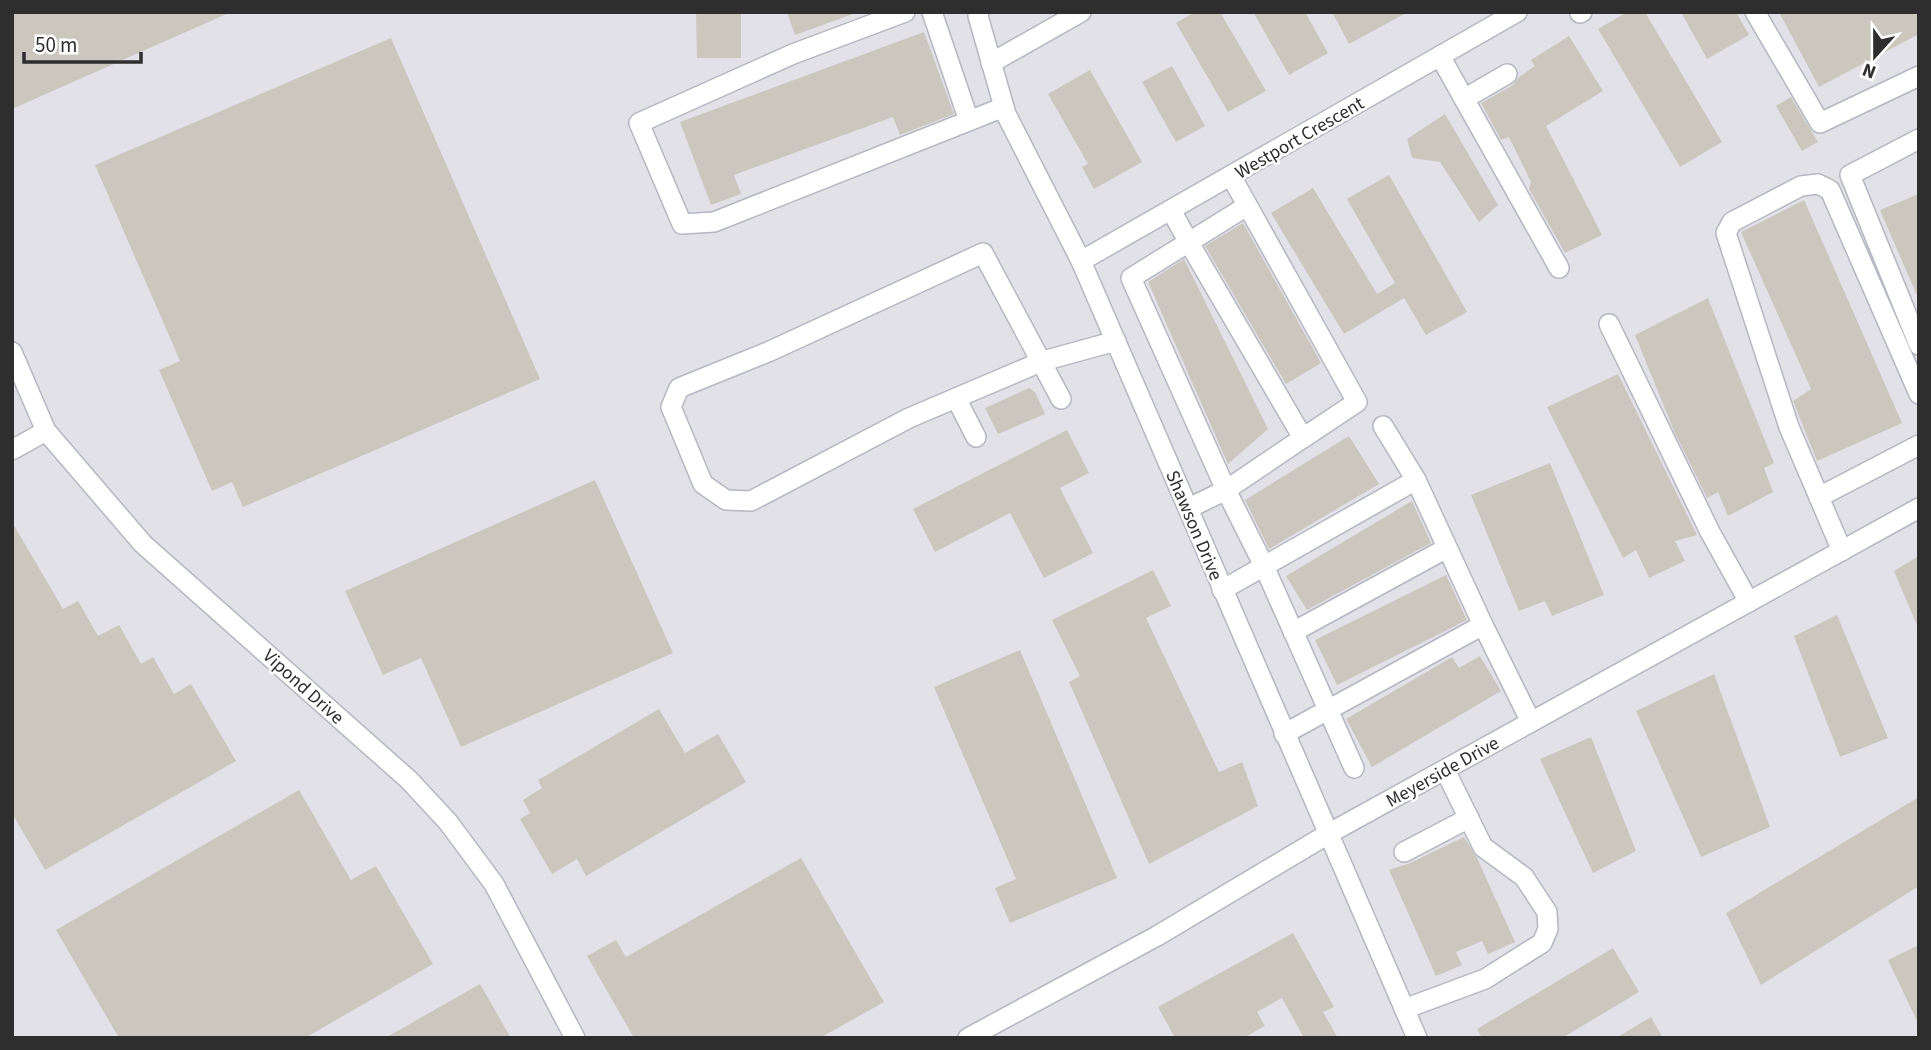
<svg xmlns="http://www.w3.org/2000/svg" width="1931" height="1050" viewBox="0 0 1931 1050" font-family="'Source Sans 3',sans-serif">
  <rect width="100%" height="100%" fill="#efe9e1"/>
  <rect fill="#e3e1e8" x="12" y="12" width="1907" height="1026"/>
  <g fill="#cbc7bf">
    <path d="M12,12H231L12,109Z"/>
    <path d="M696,12H741V58H697Z"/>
    <path d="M787,12H852L853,14L795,35Z"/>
    <path d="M1195,12H1220L1266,91L1228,112L1176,23Z"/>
    <path d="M1253,12H1305L1328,53L1289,75Z"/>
    <path d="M1332,12H1408L1349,44Z"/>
    <path d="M1627,12H1645L1722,142L1680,167L1598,29Z"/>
    <path d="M1681,12H1736L1749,35L1707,59Z"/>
    <path d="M1779,12H1919V34L1819,87Z"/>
    <path d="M924,32L954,114L900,135L893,117L734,175L741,194L711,205L680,122Z"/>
    <path d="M1569,36L1603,91L1546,126L1602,235L1565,253L1529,189L1531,182L1509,137L1501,140L1481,103L1513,85L1519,77L1535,66L1531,60Z"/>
    <path d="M391,38L540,379L243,507L232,482L212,491L159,370L180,361L95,165Z"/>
    <path d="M1172,66L1205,126L1176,142L1142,82Z"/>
    <path d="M1090,70L1142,162L1094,189L1082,167L1088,164L1048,94Z"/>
    <path d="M1791,97L1818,142L1802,151L1776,106Z"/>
    <path d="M1445,114L1498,205L1479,222L1440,162L1412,158L1407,139Z"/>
    <path d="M1389,175L1467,312L1426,335L1404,298L1344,334L1271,213L1313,188L1377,294L1395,283L1347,199Z"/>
    <path d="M1919,194V300L1880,210Z"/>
    <path d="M1804,200L1902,423L1817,461L1793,401L1811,389L1741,232Z"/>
    <path d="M1243,223L1321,363L1286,384L1205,246Z"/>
    <path d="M1184,259L1268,429L1228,464L1148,282Z"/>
    <path d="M1708,298L1774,463L1764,468L1773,492L1728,516L1718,492L1707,498L1674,431L1635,335Z"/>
    <path d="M1618,374L1697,535L1675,541L1685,561L1649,578L1636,550L1623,558L1547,407Z"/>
    <path d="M1029,388L1035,392L1045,414L998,434L985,408Z"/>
    <path d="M1067,430L1089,473L1060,488L1093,553L1044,578L1010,513L935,552L913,509Z"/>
    <path d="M1349,436L1379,484L1269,549L1245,500Z"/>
    <path d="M1550,463L1604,595L1552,616L1545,601L1519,611L1471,495Z"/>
    <path d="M595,480L673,653L461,747L421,658L383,675L345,591Z"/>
    <path d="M1412,501L1431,543L1307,610L1286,576Z"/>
    <path d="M12,522L63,609L78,601L98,636L119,625L141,664L153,657L174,694L191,684L236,761L45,870L12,813Z"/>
    <path d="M1919,556V630L1894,571Z"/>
    <path d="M1153,570L1171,606L1146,618L1219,772L1242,762L1258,806L1149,864L1069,682L1080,676L1052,620Z"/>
    <path d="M1446,575L1467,620L1337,685L1315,640Z"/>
    <path d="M1837,615L1888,738L1840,757L1794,636Z"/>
    <path d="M1020,650L1117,878L1010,923L995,888L1016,879L934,687Z"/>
    <path d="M1480,656L1501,691L1372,767L1346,719L1452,657L1459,668Z"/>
    <path d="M1714,674L1770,827L1701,857L1636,711Z"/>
    <path d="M659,709L685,753L718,734L746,782L586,876L577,859L552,874L520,819L530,813L523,800L542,788L538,780Z"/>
    <path d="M1591,737L1636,851L1593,873L1540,759Z"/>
    <path d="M299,790L351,880L376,866L433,964L305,1038H119L56,930Z"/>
    <path d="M1919,797V886L1761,985L1726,913Z"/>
    <path d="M1464,837L1477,858L1515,942L1488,954L1482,941L1456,952L1462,965L1436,976L1389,870L1410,863Z"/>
    <path d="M801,858L884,1002L820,1038H634L587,956L616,940L626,957Z"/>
    <path d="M1293,933L1334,1007L1323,1012L1338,1038H1304L1282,998L1257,1012L1265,1026L1243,1038H1175L1158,1007Z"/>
    <path d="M1919,945V1025L1888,960Z"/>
    <path d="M1613,948L1639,992L1562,1038H1482L1477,1029Z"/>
    <path d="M480,984L511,1038H385Z"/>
    <path d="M1651,1017L1663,1038H1616Z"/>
  </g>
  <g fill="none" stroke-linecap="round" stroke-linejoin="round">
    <g stroke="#b4b7c1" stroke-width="22">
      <g id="minor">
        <path d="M905,12L793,54L639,123L682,224L714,222L1004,107"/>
        <path d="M932,12L969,121"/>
        <path d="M979,12L978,16L1006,114L1081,261L1417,1038"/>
        <path d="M1755,12L1820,123L1919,76"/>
        <path d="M1580,13L1582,12"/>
        <path d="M1440,56L1559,268"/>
        <path d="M991,63L1081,12"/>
        <path d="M1464,99L1507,74"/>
        <path d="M1919,139L1850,175L1919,345"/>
        <path d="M1231,176L1357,402L1303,438"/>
        <path d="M1171,210L1188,241L1303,438L1226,490L1131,278L1247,206"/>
        <path d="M1081,261L1517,12"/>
        <path d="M1609,324L1710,532L1749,602"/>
        <path d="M12,352L46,431L143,544L409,780L448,822L494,884L575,1038"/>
        <path d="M956,398L976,437"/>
        <path d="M1061,399L983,253L768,352L679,388L671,407L703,484L726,500L751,501L909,418L1043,361L1116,341"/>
        <path d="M1383,426L1416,480"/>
        <path d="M12,450L46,431"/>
        <path d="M1819,497L1919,445"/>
        <path d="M1189,508L1226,490L1264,566L1354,768"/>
        <path d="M1842,551L1789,427L1726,233L1732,222L1801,186L1818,184L1830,190L1919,394"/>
        <path d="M1222,590L1416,480L1483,625L1284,734"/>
        <path d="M1483,625L1531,722"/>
        <path d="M1293,632L1447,548"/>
        <path d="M1404,852L1469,818"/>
        <path d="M1404,1009L1485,979L1542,943L1548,929L1547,912L1524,877L1483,847L1445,770"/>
        <path d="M968,1038L1157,936L1328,834L1919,508"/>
      </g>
    </g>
    <use href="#minor" stroke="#fff" stroke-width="19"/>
  </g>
  <g text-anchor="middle" stroke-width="5" stroke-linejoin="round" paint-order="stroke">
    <g font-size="19" fill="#2e2e2e" stroke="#fff">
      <text transform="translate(1299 137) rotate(-30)" y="7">Westport Crescent</text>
      <text transform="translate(1195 525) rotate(67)" y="7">Shawson Drive</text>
      <text transform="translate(304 686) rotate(42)" y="7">Vipond Drive</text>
      <text transform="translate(1442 771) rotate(-29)" y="7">Meyerside Drive</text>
    </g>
  </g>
  <rect width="1931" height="1050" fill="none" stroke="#2e2e2e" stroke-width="28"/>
  <g transform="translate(1875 56) rotate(201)" stroke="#ffffff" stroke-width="5" paint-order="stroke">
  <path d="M0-5L12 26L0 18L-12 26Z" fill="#2e2e2e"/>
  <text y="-10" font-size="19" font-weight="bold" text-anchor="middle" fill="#2e2e2e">N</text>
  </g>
  <path d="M24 52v10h117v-10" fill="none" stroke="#2e2e2e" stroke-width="3.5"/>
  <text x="35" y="52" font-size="21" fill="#2e2e2e" stroke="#ffffff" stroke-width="5" paint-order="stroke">50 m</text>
</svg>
